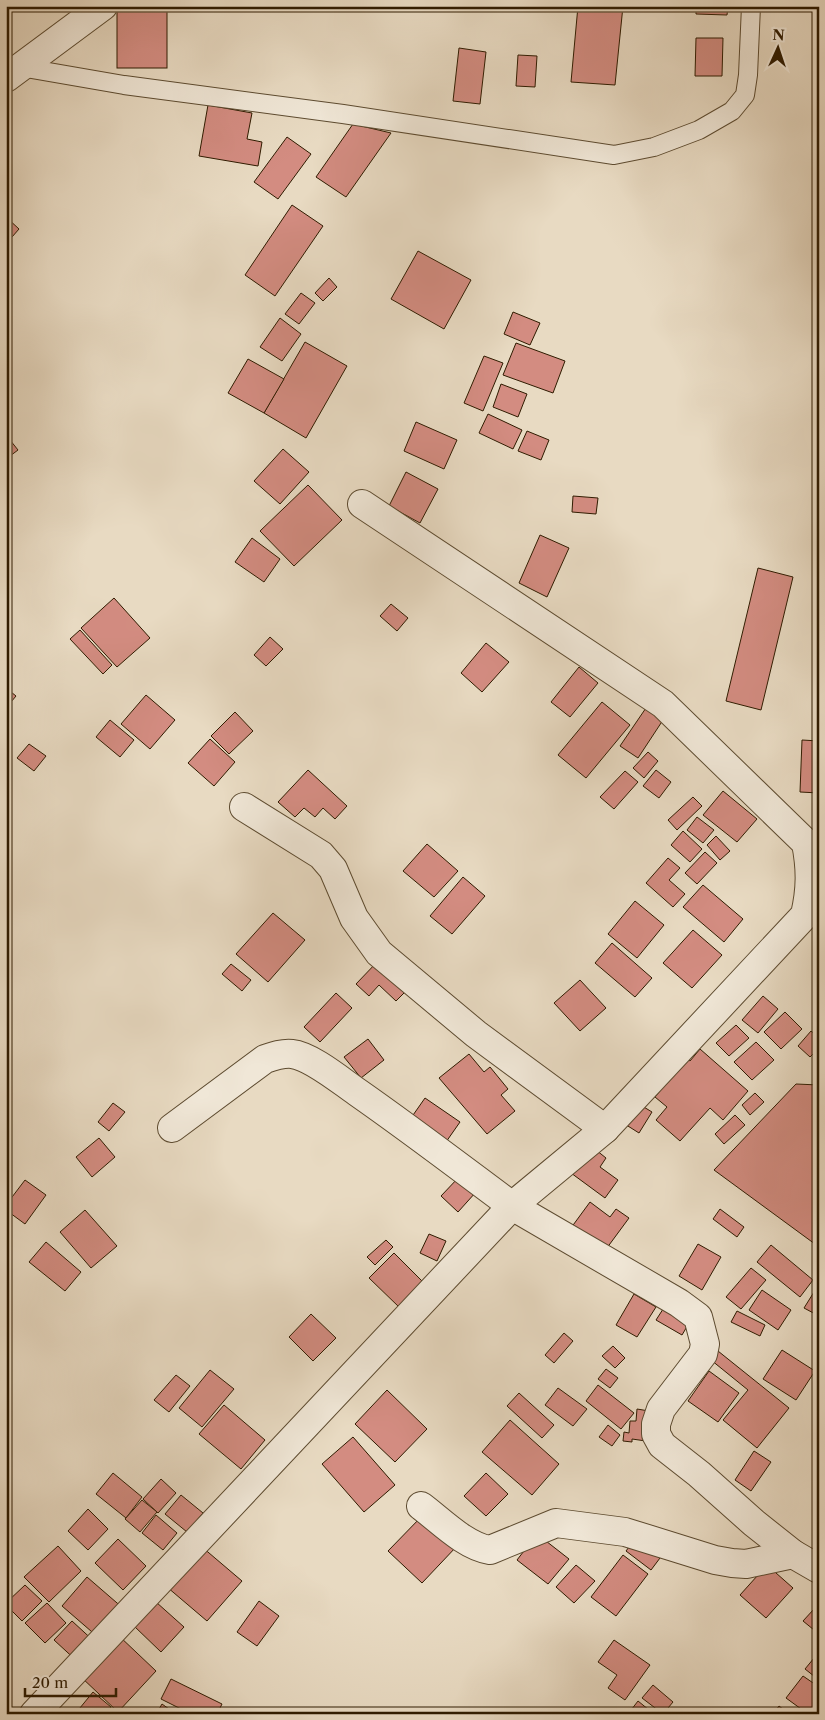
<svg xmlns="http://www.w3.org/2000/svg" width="825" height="1720" viewBox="0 0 825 1720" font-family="'Libre Caslon Text',serif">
  <rect width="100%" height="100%" fill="#e8dac2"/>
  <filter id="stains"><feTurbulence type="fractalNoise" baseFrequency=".004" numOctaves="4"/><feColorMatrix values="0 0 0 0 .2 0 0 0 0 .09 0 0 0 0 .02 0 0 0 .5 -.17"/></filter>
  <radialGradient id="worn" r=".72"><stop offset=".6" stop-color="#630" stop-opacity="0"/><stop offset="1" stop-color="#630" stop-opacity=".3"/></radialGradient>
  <g fill="#d38c81" stroke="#2f1b00">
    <rect x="117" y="6" width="50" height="62"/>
    <path d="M578,6H623L615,85L571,82Z"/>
    <path d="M696,6H728L727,15L696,14Z"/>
    <path d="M696,38H723L722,76H695Z"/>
    <path d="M459,48L486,52L480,104L453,101Z"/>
    <path d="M518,55L537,56L535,87L516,86Z"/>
    <path d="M208,105L252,113L247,139L262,142L258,166L199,156Z"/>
    <path d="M353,124L391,133L346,197L316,177Z"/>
    <path d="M287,137L311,154L278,199L254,182Z"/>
    <path d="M292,205L323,226L275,296L245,275Z"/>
    <path d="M6,217L19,229L12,237L6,232Z"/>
    <path d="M418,251L471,280L444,329L391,299Z"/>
    <path d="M329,278L337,287L323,301L315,293Z"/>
    <path d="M301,293L315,303L299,324L285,314Z"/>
    <path d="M513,312L540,323L530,345L504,334Z"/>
    <path d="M280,318L301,334L282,361L260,347Z"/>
    <path d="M305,342L347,366L306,438L264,413Z"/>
    <path d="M516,343L565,361L553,393L503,375Z"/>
    <path d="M484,356L503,363L483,411L464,403Z"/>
    <path d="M248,359L284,379L264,413L228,393Z"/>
    <path d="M501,384L527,394L518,417L493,407Z"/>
    <path d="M488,414L522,430L513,449L479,433Z"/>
    <path d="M416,422L457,440L444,469L404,451Z"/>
    <path d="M527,431L549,440L541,460L518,451Z"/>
    <path d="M6,435L18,450L6,459Z"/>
    <path d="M283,449L309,472L280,504L254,481Z"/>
    <path d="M406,472L438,489L420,523L389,506Z"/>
    <path d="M308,485L342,520L294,566L260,531Z"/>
    <path d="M573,496L598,498L596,514L572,512Z"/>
    <path d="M540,535L569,548L547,597L519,583Z"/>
    <path d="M252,538L280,559L264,582L235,562Z"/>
    <path d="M758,568L793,577L761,710L726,701Z"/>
    <path d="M114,598L150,638L117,667L81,628Z"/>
    <path d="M391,604L408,618L397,631L380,616Z"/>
    <path d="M80,630L112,665L103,674L70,639Z"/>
    <path d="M270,637L283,649L266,666L254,655Z"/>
    <path d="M486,643L509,662L482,692L461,673Z"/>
    <path d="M579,667L598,683L570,717L551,702Z"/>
    <path d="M6,688L16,696L6,708Z"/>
    <path d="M146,695L175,720L150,749L121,724Z"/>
    <path d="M602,702L630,725L586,778L558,755Z"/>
    <path d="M648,705L665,717L638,758L620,746Z"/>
    <path d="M235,712L253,731L229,754L211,736Z"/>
    <path d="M110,720L134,740L120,757L96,737Z"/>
    <path d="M210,739L235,762L214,786L188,763Z"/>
    <path d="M802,740L819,741V793L800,792Z"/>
    <path d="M29,744L46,756L34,771L17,758Z"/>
    <path d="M648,752L658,761L644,778L633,768Z"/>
    <path d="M308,770L347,806L335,819L323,808L315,817L304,808L295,817L278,802Z"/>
    <path d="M656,770L671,782L659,798L643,786Z"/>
    <path d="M625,771L638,782L614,809L600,797Z"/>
    <path d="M723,791L757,819L737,842L703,815Z"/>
    <path d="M693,797L702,806L677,830L668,820Z"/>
    <path d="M697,817L714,830L703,843L687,830Z"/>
    <path d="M683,831L702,849L690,862L671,845Z"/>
    <path d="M716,836L730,851L720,860L707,845Z"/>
    <path d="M427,844L458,871L434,897L403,871Z"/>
    <path d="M705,852L717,863L697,884L685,873Z"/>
    <path d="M668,858L680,868L669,880L685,894L673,907L646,883Z"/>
    <path d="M463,877L485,896L452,934L430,916Z"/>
    <path d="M703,885L743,919L724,942L683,907Z"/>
    <path d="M635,901L664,925L637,958L608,934Z"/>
    <path d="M273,913L305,940L268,982L236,954Z"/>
    <path d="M693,930L722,955L692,988L663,963Z"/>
    <path d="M612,943L652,978L635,997L595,963Z"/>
    <path d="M378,961L408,989L396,1001L379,985L369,996L356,984Z"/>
    <path d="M231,964L251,980L242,991L222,974Z"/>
    <path d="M580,980L606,1008L580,1031L554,1003Z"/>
    <path d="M336,993L352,1008L320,1042L304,1027Z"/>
    <path d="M763,996L778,1009L758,1033L742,1020Z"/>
    <path d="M785,1012L802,1029L781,1049L764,1032Z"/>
    <path d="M736,1025L749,1038L729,1056L716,1043Z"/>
    <path d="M811,1031L819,1038V1048L810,1057L798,1046Z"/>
    <path d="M368,1039L384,1060L361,1078L344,1057Z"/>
    <path d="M756,1042L774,1060L752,1080L734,1062Z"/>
    <path d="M700,1049L748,1091L723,1120L710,1108L680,1141L656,1120L667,1107L655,1097L659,1092L652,1085L680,1053L690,1061Z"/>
    <path d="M469,1054L484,1072L490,1067L508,1089L501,1095L515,1111L487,1134L439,1078Z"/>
    <path d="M796,1084L819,1085V1247L714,1170Z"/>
    <path d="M755,1093L764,1102L750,1115L742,1105Z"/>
    <path d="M425,1098L460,1122L446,1142L411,1118Z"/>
    <path d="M634,1101L652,1112L639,1133L620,1121Z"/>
    <path d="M113,1103L125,1112L109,1131L98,1122Z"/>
    <path d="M735,1115L745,1125L724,1144L715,1134Z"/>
    <path d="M99,1138L115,1157L92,1177L76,1157Z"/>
    <path d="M591,1146L606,1158L600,1167L618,1180L605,1198L571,1173Z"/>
    <path d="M459,1177L476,1192L458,1212L441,1196Z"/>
    <path d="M25,1180L46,1195L25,1224L6,1210V1205Z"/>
    <path d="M590,1202L610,1217L616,1209L629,1218L601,1256L568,1232Z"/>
    <path d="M720,1209L744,1227L737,1237L713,1219Z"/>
    <path d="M85,1210L117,1246L91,1268L60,1232Z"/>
    <path d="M429,1234L446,1241L437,1261L420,1253Z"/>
    <path d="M386,1240L393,1247L375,1265L367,1257Z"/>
    <path d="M46,1242L81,1272L65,1291L29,1262Z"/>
    <path d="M698,1244L721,1257L702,1290L679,1276Z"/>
    <path d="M771,1245L813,1280L800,1297L757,1262Z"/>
    <path d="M394,1253L423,1282L399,1307L369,1278Z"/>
    <path d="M751,1268L766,1280L741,1309L726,1297Z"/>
    <path d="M819,1284V1316L804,1308Z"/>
    <path d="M762,1290L791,1310L778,1330L749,1310Z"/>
    <path d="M634,1294L656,1307L637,1337L616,1325Z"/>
    <path d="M667,1303L692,1318L682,1335L656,1320Z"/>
    <path d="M737,1311L765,1325L760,1336L731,1322Z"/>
    <path d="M311,1314L336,1338L313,1361L289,1337Z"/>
    <path d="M564,1333L573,1341L554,1363L545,1355Z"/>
    <path d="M613,1346L625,1358L615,1368L602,1356Z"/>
    <path d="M782,1350L815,1371L796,1400L763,1379Z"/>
    <path d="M718,1351L789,1408L757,1448L723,1420L748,1390L711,1360Z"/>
    <path d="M606,1369L618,1378L610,1388L598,1379Z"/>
    <path d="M210,1370L234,1389L202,1427L179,1408Z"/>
    <path d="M709,1371L739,1393L718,1422L688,1401Z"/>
    <path d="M176,1375L190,1386L169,1412L154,1400Z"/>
    <path d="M598,1385L634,1413L621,1429L586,1401Z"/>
    <path d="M558,1388L587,1409L573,1426L545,1405Z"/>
    <path d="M387,1390L427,1429L395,1462L355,1424Z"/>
    <path d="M519,1393L554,1425L542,1438L507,1406Z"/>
    <path d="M224,1405L265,1440L241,1469L199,1434Z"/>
    <path d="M637,1409L649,1411L646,1441L632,1439V1442L623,1441L624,1432L629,1433L630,1421H636Z"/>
    <path d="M510,1420L559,1464L532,1495L482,1452Z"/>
    <path d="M608,1425L620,1435L612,1446L599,1437Z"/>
    <path d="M353,1437L395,1485L364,1512L322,1464Z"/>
    <path d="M754,1451L771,1462L751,1491L735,1480Z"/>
    <path d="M113,1473L142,1497L126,1518L96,1494Z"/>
    <path d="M486,1473L508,1494L486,1516L464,1496Z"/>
    <path d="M161,1479L176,1493L158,1513L143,1499Z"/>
    <path d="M181,1495L203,1513L187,1532L165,1514Z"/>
    <path d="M142,1500L157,1512L140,1532L125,1519Z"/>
    <path d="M88,1509L108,1529L88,1550L68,1531Z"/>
    <path d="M156,1515L177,1533L163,1550L142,1533Z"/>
    <path d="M423,1515L457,1546L422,1583L388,1551Z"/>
    <path d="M537,1534L569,1559L548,1584L517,1560Z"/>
    <path d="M118,1539L146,1566L123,1590L95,1563Z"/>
    <path d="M635,1539L660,1558L651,1570L626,1551Z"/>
    <path d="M58,1546L81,1571L49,1602L24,1577Z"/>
    <path d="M202,1547L242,1581L207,1621L167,1587Z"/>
    <path d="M623,1555L648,1574L616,1616L591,1597Z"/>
    <path d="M576,1565L595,1581L574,1603L556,1587Z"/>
    <path d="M767,1565L793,1588L766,1618L740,1595Z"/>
    <path d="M87,1577L124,1609L99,1638L62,1606Z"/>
    <path d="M25,1585L42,1601L22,1621L6,1605V1603Z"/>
    <path d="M259,1601L279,1616L257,1646L237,1632Z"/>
    <path d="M156,1602L184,1627L161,1652L134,1626Z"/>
    <path d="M47,1603L66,1623L45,1643L25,1623Z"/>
    <path d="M814,1609L819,1613V1634L803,1621Z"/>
    <path d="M72,1621L97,1644L79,1663L54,1640Z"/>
    <path d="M118,1635L156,1671L118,1712L80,1676Z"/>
    <path d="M614,1640L650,1665L625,1700L608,1688L617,1675L598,1662Z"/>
    <path d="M819,1652V1680L805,1669Z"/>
    <path d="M803,1676L819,1687V1714H808L786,1698Z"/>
    <path d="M171,1679L222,1704L217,1714H191L161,1699Z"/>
    <path d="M653,1685L673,1702L663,1714L642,1698Z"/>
    <path d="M93,1692L111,1707L106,1714H75Z"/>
    <path d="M638,1701L654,1714H628Z"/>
    <path d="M162,1704L176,1714H156Z"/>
    <path d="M779,1706L789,1714H773Z"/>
  </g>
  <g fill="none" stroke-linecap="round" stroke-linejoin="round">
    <g stroke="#5d4b30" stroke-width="20">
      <path id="lane" d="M20,67L124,85L343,114L614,155L654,147L699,130L732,111L745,95L748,75L751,6"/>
    </g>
    <g stroke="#5d4b30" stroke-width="30">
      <g id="street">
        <path d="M6,78L103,6"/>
        <path d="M362,504L663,704L806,843C811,869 811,889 805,915L605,1129"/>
        <path d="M244,807L321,855L333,869L354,918L379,953L476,1034L605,1129L512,1206L679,1303L698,1317L705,1344L703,1354L661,1409L656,1424V1434L662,1445L699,1474L754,1523L793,1554L819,1569"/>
        <path d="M421,1506C440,1520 466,1547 490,1550L556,1523L625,1532L715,1560L732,1563L746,1564L793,1554"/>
        <path d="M34,1714L512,1206C461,1168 410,1129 357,1092C341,1081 311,1056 292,1054C283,1053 274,1056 265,1059L172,1128"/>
      </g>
    </g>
    <use href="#lane" stroke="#f0e7d7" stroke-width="18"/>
    <use href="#street" stroke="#f0e7d7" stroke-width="28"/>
  </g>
  <rect width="825" height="1720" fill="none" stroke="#e8dac2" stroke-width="25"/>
  <rect x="8" y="8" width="810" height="1705" fill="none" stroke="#2f1b00" stroke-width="2.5"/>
  <rect x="12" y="12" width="800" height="1695" fill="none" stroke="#2f1b00"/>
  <g transform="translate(778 48) rotate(3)" stroke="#f0e7d7" stroke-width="4" paint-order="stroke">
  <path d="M0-4L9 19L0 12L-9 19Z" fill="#2f1b00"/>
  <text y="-8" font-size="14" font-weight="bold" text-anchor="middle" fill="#2f1b00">N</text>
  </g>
  <path d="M25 1688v8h91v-8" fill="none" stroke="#2f1b00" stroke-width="2.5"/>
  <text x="32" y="1688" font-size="15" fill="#2f1b00" stroke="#f0e7d7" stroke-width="4" paint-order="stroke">20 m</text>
  <rect width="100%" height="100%" filter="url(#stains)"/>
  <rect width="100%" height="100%" fill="url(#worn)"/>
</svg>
